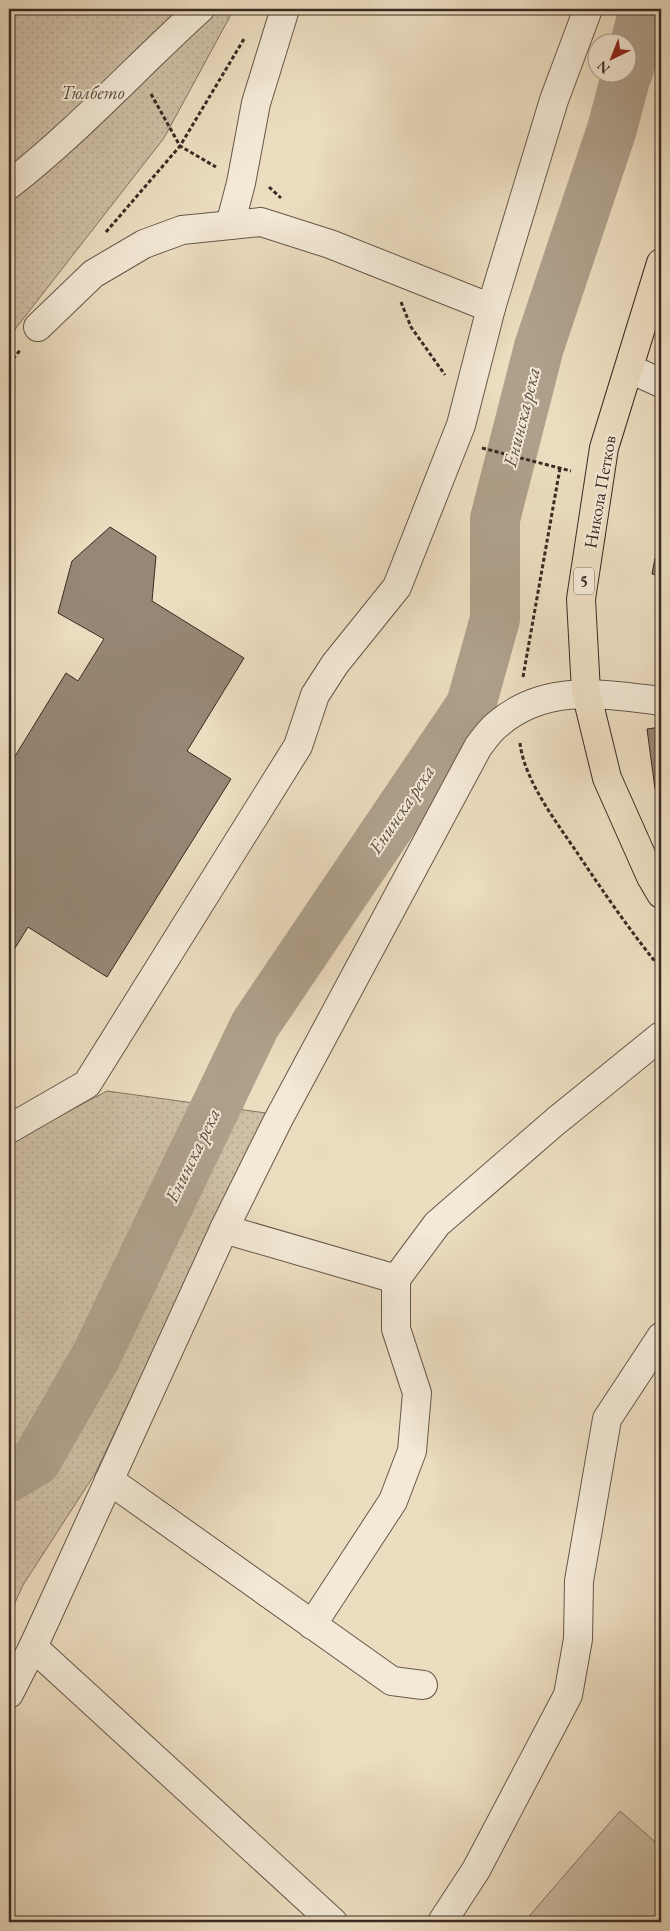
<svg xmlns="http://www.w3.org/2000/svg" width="670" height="1931" viewBox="0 0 670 1931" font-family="'EB Garamond',serif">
  <defs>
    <pattern id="grass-dots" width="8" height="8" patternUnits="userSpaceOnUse" patternTransform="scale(1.25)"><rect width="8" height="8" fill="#cebfa5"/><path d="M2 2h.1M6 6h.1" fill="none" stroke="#b2a48e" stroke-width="1.8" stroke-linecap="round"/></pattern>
  </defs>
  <rect width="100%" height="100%" fill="#ecddc0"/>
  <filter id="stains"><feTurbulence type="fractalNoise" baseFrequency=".004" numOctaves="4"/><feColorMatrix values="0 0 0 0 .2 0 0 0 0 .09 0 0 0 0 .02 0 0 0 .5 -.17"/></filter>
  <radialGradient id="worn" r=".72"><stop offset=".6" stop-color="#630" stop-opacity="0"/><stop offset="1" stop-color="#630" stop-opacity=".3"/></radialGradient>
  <g fill="url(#grass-dots)" stroke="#847464">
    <path d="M9,9H234L164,138L9,337Z"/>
    <path d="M107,1091L266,1113L96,1472L23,1585L9,1616V1143Z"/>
  </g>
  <path fill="#cebfa5" stroke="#847464" d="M620,1811L661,1847V1922H524Z"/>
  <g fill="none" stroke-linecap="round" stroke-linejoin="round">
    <g stroke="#afa08b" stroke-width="50">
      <path d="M628,72L644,9"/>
      <path d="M9,1477L36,1461L96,1356L255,1025L471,705L495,619V519L539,347L612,129L627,72"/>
    </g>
  </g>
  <g fill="#978775" stroke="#3a2a23">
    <path d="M661,523V552L656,551Z"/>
    <path d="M110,527L156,556L152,601L244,658L187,751L231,779L107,977L28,927L9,958V766L66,673L78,681L104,639L58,613L72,561Z"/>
    <path d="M655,558L661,559V599H657L661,575L652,574Z"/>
    <path d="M661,727V788L655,789L647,729Z"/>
  </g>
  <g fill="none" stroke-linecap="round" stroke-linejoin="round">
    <g stroke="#66574a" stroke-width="30">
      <g id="minor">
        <path d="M9,185C77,132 136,67 200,9"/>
        <path d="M230,225L241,183L256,103L285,9"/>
        <path d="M38,327L93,274L144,244L182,230L261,222L330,244L491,308"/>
        <path d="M630,369L661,383"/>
        <path d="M9,1129L87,1084L298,746L315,695L335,664L397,587L461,425L491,308L554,100L588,9"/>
        <path d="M224,1229L396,1279"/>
        <path d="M109,1480L392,1681L423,1685"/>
        <path d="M312,1625L393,1501L412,1451L417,1393L396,1329V1279L437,1224L556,1121L661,1036"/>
        <path d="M33,1647L333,1922"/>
        <path d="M9,1694L33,1647L224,1229L277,1122L478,747C484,739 490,730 498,724C546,683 604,694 661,701"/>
        <path d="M442,1922L476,1870L568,1695L578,1639L579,1581L607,1419L661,1337"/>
      </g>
    </g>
    <g stroke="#3a2a23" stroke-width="30">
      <path id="major" d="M661,263L604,448L581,599L586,692L607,778L651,877L661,894"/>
    </g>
    <g stroke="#3a2a23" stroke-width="3" stroke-dasharray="4 2.5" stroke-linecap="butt">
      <path d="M151,94L180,146L216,167"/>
      <path d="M269,187L281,198"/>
      <path d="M106,232L180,146L244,39"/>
      <path d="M401,302L411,327L445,375"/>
      <path d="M9,364L21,349"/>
      <path d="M482,448L571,471"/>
      <path d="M523,677L560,468"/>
      <path d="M520,743C524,780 557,823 578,854C604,893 631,932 661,969"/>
    </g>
    <use href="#minor" stroke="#f3e9d6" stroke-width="28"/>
    <use href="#major" stroke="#ecddc0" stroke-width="28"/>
  </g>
  <g text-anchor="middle" stroke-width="4" stroke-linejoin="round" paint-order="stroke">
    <rect fill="#f3e9d6" stroke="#726359" stroke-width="1" x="574" y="567.5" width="20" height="27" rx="4"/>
    <g font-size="16" font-weight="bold" fill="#3a2a23">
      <text x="584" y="587">5</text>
    </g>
    <g font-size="18" font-style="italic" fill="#58483d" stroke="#f3e9d6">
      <text x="93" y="99">Тюлбето</text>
    </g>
    <g font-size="18" fill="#3a2a23" stroke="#f3e9d6">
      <text transform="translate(600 492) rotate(-80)" y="6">Никола Петков</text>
    </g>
    <g font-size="19" font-style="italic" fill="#5d4d42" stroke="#f3e9d6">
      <text transform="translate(521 417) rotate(-76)" y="7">Енинска река</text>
      <text transform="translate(401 809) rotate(-56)" y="7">Енинска река</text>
      <text transform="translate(192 1155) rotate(-64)" y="7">Енинска река</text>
    </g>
  </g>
  <rect width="670" height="1931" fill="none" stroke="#ecddc0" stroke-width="30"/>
  <rect x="10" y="10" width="650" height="1911" fill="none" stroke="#3a2a23" stroke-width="2.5"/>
  <rect x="15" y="15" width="640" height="1901" fill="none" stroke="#3a2a23"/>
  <g transform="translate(612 58) rotate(223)"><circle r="24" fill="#f3e9d6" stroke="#a99d8e"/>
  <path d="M0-4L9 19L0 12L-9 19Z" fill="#8f2418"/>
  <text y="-8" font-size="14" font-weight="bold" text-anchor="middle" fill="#3a2a23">N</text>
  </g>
  <rect width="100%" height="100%" filter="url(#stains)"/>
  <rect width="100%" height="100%" fill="url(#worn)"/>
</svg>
